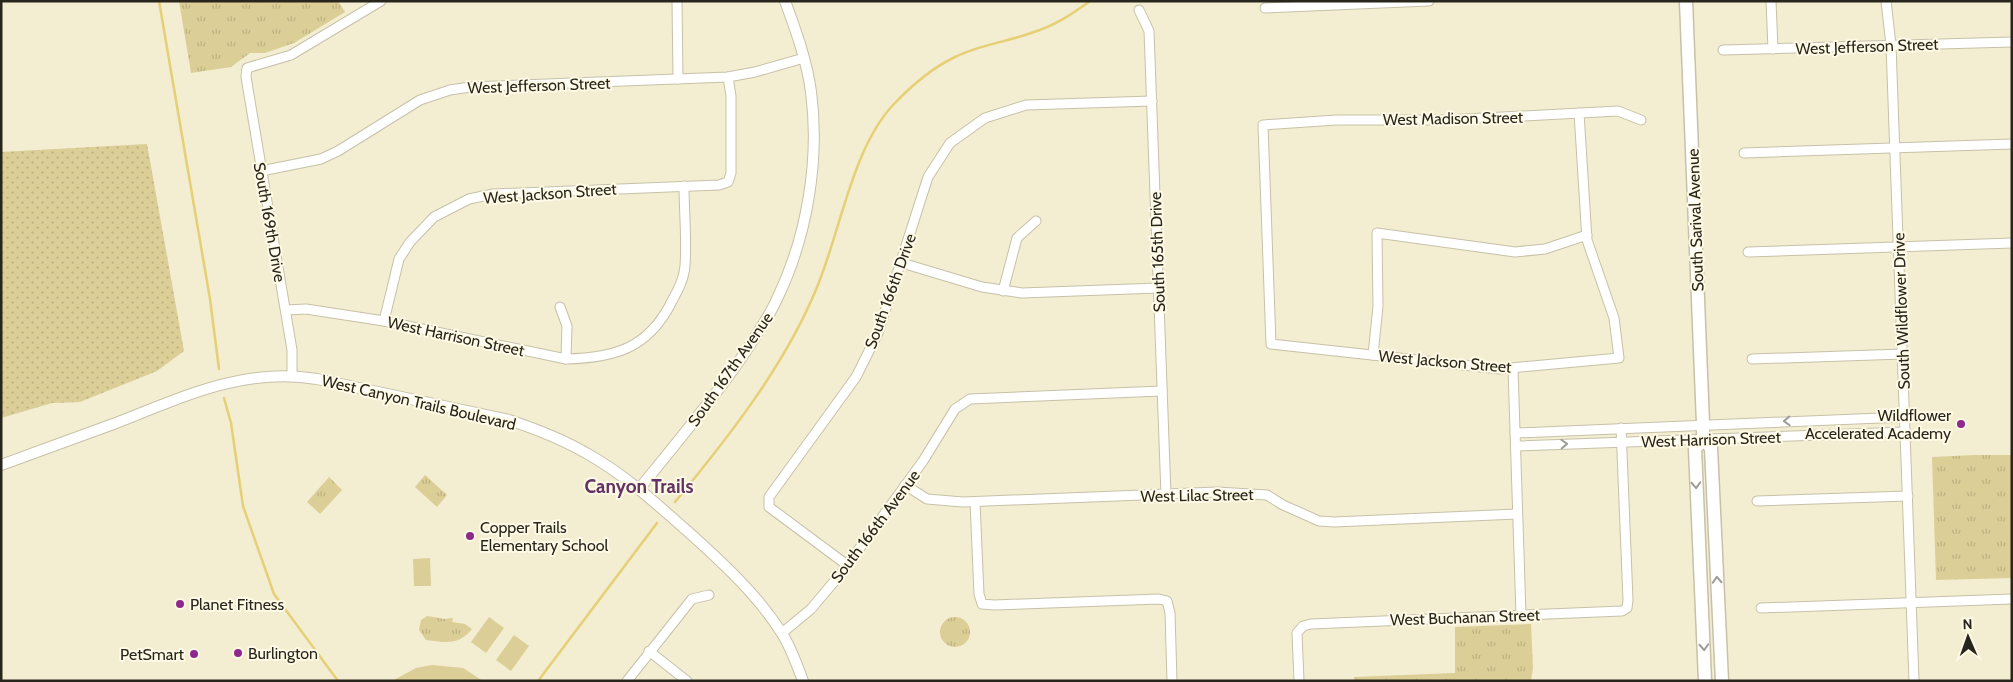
<svg xmlns="http://www.w3.org/2000/svg" width="2013" height="682" viewBox="0 0 2013 682" font-family="Cabin,sans-serif">
  <defs>
    <pattern id="grass-dots" width="8" height="8" patternUnits="userSpaceOnUse" patternTransform="scale(1.25)"><rect width="8" height="8" fill="#dbce96"/><path d="M2 2h.1M6 6h.1" fill="none" stroke="#bcb181" stroke-width="1.8" stroke-linecap="round"/></pattern>
    <pattern id="park-tufts" width="24" height="20" patternUnits="userSpaceOnUse" patternTransform="scale(1.25)"><rect width="24" height="20" fill="#dbce96"/><path d="M3 7l-1-3M5 7V3M7 7l1-3M15 17l-1-3M17 17v-4M19 17l1-3" fill="none" stroke="#bcb181"/></pattern>
  </defs>
  <rect width="100%" height="100%" fill="#f3edd2"/>
  <path fill="url(#grass-dots)" d="M147,144L184,351L157,371L80,402L52,403L1,418V152Z"/>
  <g fill="url(#park-tufts)">
    <path d="M179,1H338L345,12L294,43L265,53H250L231,67L191,73Z"/>
    <path d="M1975,455H2012V578L1936,580L1932,457Z"/>
    <path d="M425,475L447,495L437,507L415,487Z"/>
    <path d="M329,477L342,490L320,514L307,502Z"/>
    <path d="M427,616L445,619L452,618L453,619L452,622L465,624L472,629C459,646 445,642 426,640L419,630L421,620Z"/>
    <circle cx="955" cy="632" r="15"/>
    <path d="M1531,624L1533,668L1531,681H1354V677L1455,673V627Z"/>
  </g>
  <g fill="#dbce96">
    <path d="M430,558L431,586H414L413,559Z"/>
    <path d="M489,617L504,628L486,653L471,642Z"/>
    <path d="M514,635L529,646L511,671L496,660Z"/>
    <path d="M432,665L463,668L483,681H392L416,668Z"/>
  </g>
  <g fill="none" stroke-linecap="round" stroke-linejoin="round">
    <g stroke="#e5d076" stroke-width="2.5">
      <path d="M159,1L210,299L219,369"/>
      <path d="M224,398L231,423L243,506L274,594L338,681"/>
      <path d="M675,502C727,439 783,368 815,292C840,235 851,150 893,105C910,87 932,68 955,57C979,45 1006,42 1031,33C1054,26 1071,15 1090,1"/>
      <path d="M538,681L657,523"/>
    </g>
    <g stroke="#c7c1a8" stroke-width="11">
      <g id="minor">
        <path d="M677,1L678,79"/>
        <path d="M1771,1L1773,49"/>
        <path d="M1886,1L1891,45L1914,681"/>
        <path d="M1265,8L1429,1"/>
        <path d="M1139,10L1149,31L1166,495"/>
        <path d="M1723,50L2012,42"/>
        <path d="M1579,113L1587,240L1614,318L1619,358L1500,369L1271,344L1263,125L1336,120H1445L1618,111L1641,120"/>
        <path d="M1744,153L2012,144"/>
        <path d="M261,171L321,159L338,151L420,100L450,90L470,87L728,77L755,72L804,58"/>
        <path d="M1748,252L2012,243"/>
        <path d="M902,263L982,287L1022,293L1158,288"/>
        <path d="M1003,291L1017,238L1036,221"/>
        <path d="M560,307L567,326L566,359"/>
        <path d="M286,310L306,309L384,321L566,359C615,358 649,348 672,301C678,290 684,279 685,266C687,239 684,212 684,186"/>
        <path d="M384,321L399,259L410,242L434,217L469,199L493,194L719,185L728,182L731,173V96L728,77"/>
        <path d="M1373,355L1378,306L1377,233L1515,252L1545,249L1587,235"/>
        <path d="M1752,359L1903,354"/>
        <path d="M1513,369L1521,615"/>
        <path d="M292,375V350L246,77L247,68L291,55L381,1"/>
        <path d="M1515,433L1905,417"/>
        <path d="M1516,446L1906,432"/>
        <path d="M905,485L927,499L963,502L1217,492L1267,495L1283,505L1319,521L1334,522L1517,514"/>
        <path d="M1757,501L1908,496"/>
        <path d="M975,502L979,594L982,604L994,605L1159,599L1167,601L1170,613L1172,681"/>
        <path d="M847,565L769,507V497L856,377L878,333L928,177L950,143L985,118L1026,105L1152,101"/>
        <path d="M1761,608L2012,599"/>
        <path d="M782,633L811,609L843,571L923,461L955,409L970,399L1162,391"/>
        <path d="M649,651L687,681"/>
        <path d="M627,681L692,599L709,595"/>
        <path d="M1299,681L1297,633L1303,626L1311,624L1622,611L1627,608L1628,600L1621,428"/>
      </g>
    </g>
    <g stroke="#c7c1a8" stroke-width="12">
      <g id="tertiary">
        <path d="M1,465C39,451 78,437 116,423C183,397 243,367 317,379L509,420C536,429 562,439 586,453C626,475 660,507 694,537C726,566 758,596 781,632C791,647 797,665 803,681"/>
        <path d="M639,489C672,449 705,409 735,367C750,345 766,323 777,299C807,237 820,160 811,92C807,61 796,31 785,1"/>
      </g>
    </g>
    <g stroke="#c7c1a8" stroke-width="15">
      <g id="secondary">
        <path d="M1686,1L1703,424V439L1695,449L1705,681"/>
        <path d="M1703,439L1711,448L1722,681"/>
      </g>
    </g>
    <use href="#minor" stroke="#fff" stroke-width="9"/>
    <use href="#tertiary" stroke="#fff" stroke-width="10"/>
    <use href="#secondary" stroke="#fff" stroke-width="12"/>
  </g>
  <defs><path id="oneway-chevron" d="M-2-3.5L2.5 0L-2 3.5" fill="none" stroke-width="1.6" stroke-linecap="round" stroke-linejoin="round" transform="scale(1.25)"/></defs>
  <g stroke="#9e9d99">
    <use href="#oneway-chevron" transform="translate(1787 421) rotate(178)"/>
    <use href="#oneway-chevron" transform="translate(1564 444) rotate(-2)"/>
    <use href="#oneway-chevron" transform="translate(1696 485) rotate(87)"/>
    <use href="#oneway-chevron" transform="translate(1717 580) rotate(-93)"/>
    <use href="#oneway-chevron" transform="translate(1704 647) rotate(87)"/>
  </g>
  <g fill="#8f288d" stroke="#fffae5" stroke-width="2">
    <circle cx="1961" cy="424" r="5"/>
    <circle cx="470" cy="536" r="5"/>
    <circle cx="180" cy="604" r="5"/>
    <circle cx="238" cy="653" r="5"/>
    <circle cx="194" cy="654" r="5"/>
  </g>
  <g text-anchor="middle" stroke-width="4" stroke-linejoin="round" paint-order="stroke">
    <g font-size="16" fill="#28251c" stroke="#fffae5">
      <text transform="translate(1867 46) rotate(-2)" y="6">West Jefferson Street</text>
      <text transform="translate(539 85) rotate(-2)" y="6">West Jefferson Street</text>
      <text transform="translate(1453 118) rotate(-1)" y="6">West Madison Street</text>
      <text transform="translate(550 193) rotate(-4)" y="6">West Jackson Street</text>
      <text transform="translate(1695 220) rotate(-92)" y="6">South Sarival Avenue</text>
      <text transform="translate(270 222) rotate(80)" y="6">South 169th Drive</text>
      <text transform="translate(1157 252) rotate(-92)" y="6">South 165th Drive</text>
      <text transform="translate(890 291) rotate(-70)" y="6">South 166th Drive</text>
      <text transform="translate(1901 311) rotate(-92)" y="6">South Wildflower Drive</text>
      <text transform="translate(456 336) rotate(12)" y="6">West Harrison Street</text>
      <text transform="translate(1445 361) rotate(5)" y="6">West Jackson Street</text>
      <text transform="translate(730 369) rotate(-55)" y="6">South 167th Avenue</text>
      <text transform="translate(419 402) rotate(13)" y="6">West Canyon Trails Boulevard</text>
      <text transform="translate(1711 439) rotate(-2)" y="6">West Harrison Street</text>
      <text transform="translate(1197 495) rotate(-1)" y="6">West Lilac Street</text>
      <text transform="translate(875 526) rotate(-53)" y="6">South 166th Avenue</text>
      <text transform="translate(1465 617) rotate(-2)" y="6">West Buchanan Street</text>
    </g>
    <g font-size="16" fill="#28251c" stroke="#fffae5" text-anchor="start">
      <text x="1951" y="421" text-anchor="end">Wildflower<tspan x="1951" dy="18">Accelerated Academy</tspan></text>
      <text x="480" y="533">Copper Trails<tspan x="480" dy="18">Elementary School</tspan></text>
      <text x="190" y="610">Planet Fitness</text>
      <text x="248" y="659">Burlington</text>
      <text x="184" y="660" text-anchor="end">PetSmart</text>
    </g>
    <g font-size="19" font-weight="bold" fill="#653363" stroke="#fffae5">
      <text x="639" y="493">Canyon Trails</text>
    </g>
  </g>
  <rect width="2013" height="682" fill="none" stroke="#28251c" stroke-width="5"/>
  <g transform="translate(1968 637) rotate(358)" stroke="#fffae5" stroke-width="4" paint-order="stroke">
  <path d="M0-4L9 19L0 12L-9 19Z" fill="#28251c"/>
  <text y="-8" font-size="14" font-weight="bold" text-anchor="middle" fill="#28251c">N</text>
  </g>
</svg>
